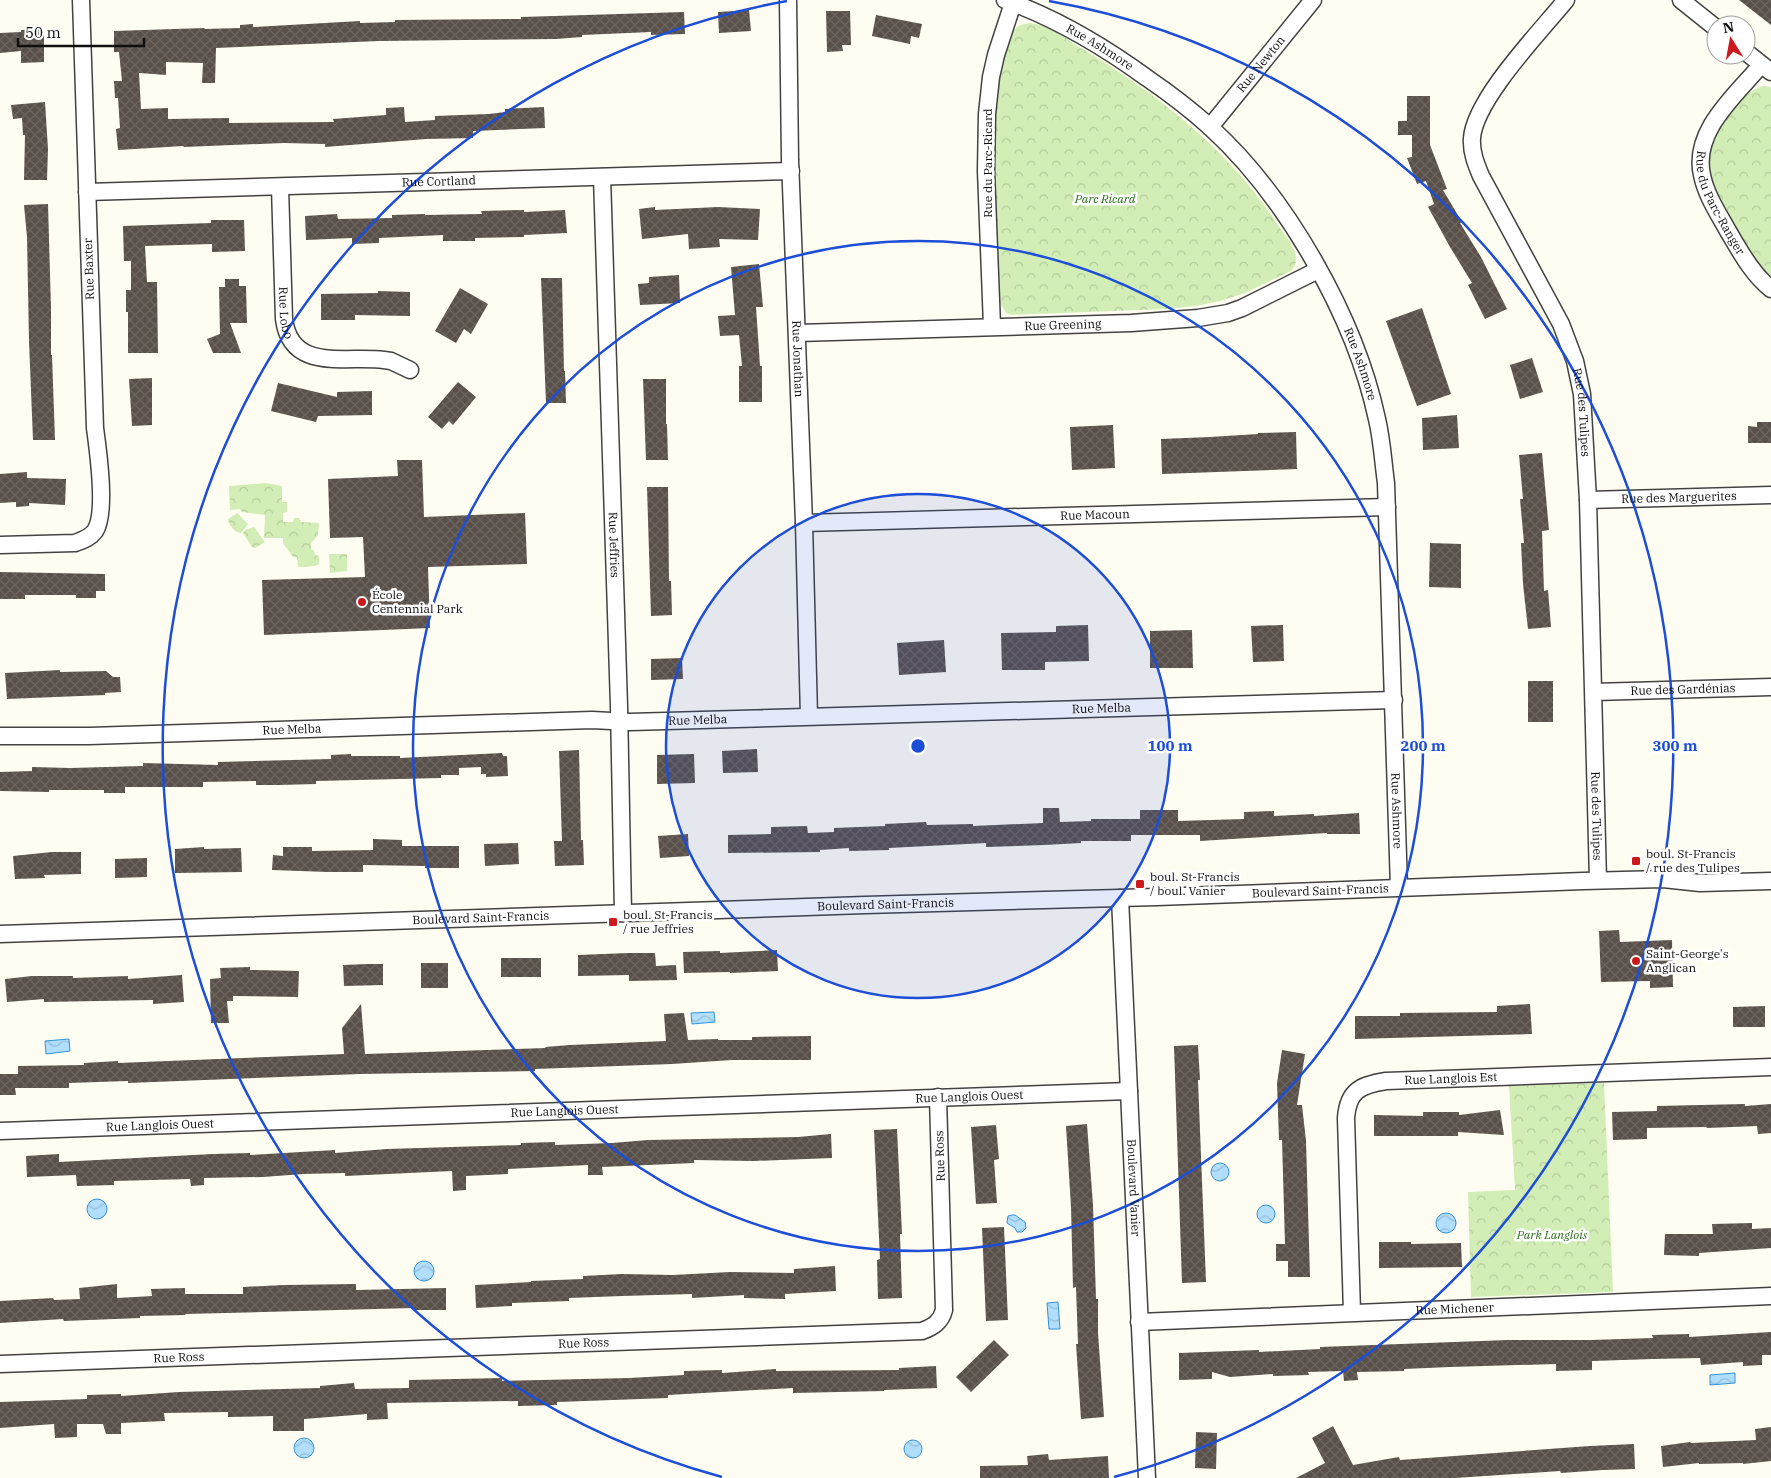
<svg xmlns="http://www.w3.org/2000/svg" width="1771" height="1478" viewBox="0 0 1771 1478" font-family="'IBM Plex Serif',serif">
  <defs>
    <pattern id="park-crowns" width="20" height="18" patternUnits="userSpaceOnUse" patternTransform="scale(1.25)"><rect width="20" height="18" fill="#d2eeb6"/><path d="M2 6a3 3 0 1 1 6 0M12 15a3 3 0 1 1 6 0" fill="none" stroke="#b3cb9b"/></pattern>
    <pattern id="water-waves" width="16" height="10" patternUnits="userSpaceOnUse" patternTransform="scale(1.25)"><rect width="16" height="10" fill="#b0defc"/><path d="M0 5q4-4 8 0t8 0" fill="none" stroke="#96bdd7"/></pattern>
    <pattern id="building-cross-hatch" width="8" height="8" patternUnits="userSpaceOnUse" patternTransform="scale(1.25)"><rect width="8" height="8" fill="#59504a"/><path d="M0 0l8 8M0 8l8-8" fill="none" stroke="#6c6560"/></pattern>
  </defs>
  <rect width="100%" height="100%" fill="#fffdf1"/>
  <g fill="url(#park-crowns)">
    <path d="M1030,23C1049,25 1065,38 1081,48C1158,94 1232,152 1280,228C1289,241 1304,257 1291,271L1245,293L1220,301L1196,306L1166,309L1012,315L1006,313L998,300C995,221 986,141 1002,63C1004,52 1007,36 1016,28C1020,24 1025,24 1030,23Z"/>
    <path d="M1764,86L1771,87V277C1746,253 1701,186 1709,150C1712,137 1720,125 1729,114C1738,102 1748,90 1764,86Z"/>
    <path d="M266,483L282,486V502H287V512L283,513V522H293L294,518H299L301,522L319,523L318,535L311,543V550H314L315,555L319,556V564L315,566L298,567L297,557H293L283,543V538H264L265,515L242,512L240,509L230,510L229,486Z"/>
    <path d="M237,513L248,524L241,533C234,532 229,526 228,519Z"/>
    <path d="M254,527L265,542L255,548L252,547L243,533L245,530Z"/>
    <path d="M329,554H347V571L330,573Z"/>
    <path d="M1604,1083L1613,1292L1471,1297L1468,1192L1515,1190L1509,1086Z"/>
  </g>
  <g fill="url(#water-waves)" stroke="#3192d9">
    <path d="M714,1012L715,1022L692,1024L691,1013Z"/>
    <path d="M69,1039L70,1051L46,1054L45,1041Z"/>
    <circle cx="1220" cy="1172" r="9"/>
    <circle cx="97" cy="1209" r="10"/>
    <circle cx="1266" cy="1214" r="9"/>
    <circle cx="1446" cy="1223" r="10"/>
    <path d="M1012,1215H1015L1025,1222L1026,1228L1022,1232H1017L1015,1228L1007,1223L1008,1216Z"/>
    <circle cx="424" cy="1271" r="10"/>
    <path d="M1058,1302L1060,1329H1049L1047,1303Z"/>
    <path d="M1735,1373V1383L1710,1385V1375Z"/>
    <circle cx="304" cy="1448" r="10"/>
    <circle cx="913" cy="1449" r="9"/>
  </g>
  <g fill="url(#building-cross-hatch)">
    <path d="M1739,0H1771V25Z"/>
    <path d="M749,10L751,31L719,33L718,12Z"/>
    <path d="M826,11H850L851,45H842L843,51L827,52Z"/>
    <path d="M684,12L685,34L651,35V32L582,35V37L556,39L379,41L216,48L215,83H202L203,63L166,62V75L139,73L141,109L168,108V119L229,118V123L334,122L333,119L386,115V108L404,107L405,122L435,120V116L489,114L505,112V109L544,107L545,128L473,131V138L426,139L325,147V144L284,143L184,147L183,146L118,150L116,129L120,128L118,98H115L114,81H122L119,52H114V31L205,28L204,29L240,28V25L253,24V27L360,21V23L395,22V20L521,19V17L554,16Z"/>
    <path d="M876,15L922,24L919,38L911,36L910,44L872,36Z"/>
    <path d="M44,29V62L21,63V51L0,53V33L21,32V30Z"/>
    <path d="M1407,96H1430V145L1447,189L1443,190L1462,222L1460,223L1481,257L1507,309L1485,319L1468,285L1472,283L1450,247L1428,207L1434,204L1426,181L1417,184L1407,158L1412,157V135H1398V121H1407Z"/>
    <path d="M45,102L48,149L47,180H24L25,135H23L22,118L13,119L11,105Z"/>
    <path d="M48,204L51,309V355H52L55,440H33L29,341L27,237L24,205Z"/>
    <path d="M655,207V210L718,207L760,209L758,240L719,239L720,247L689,249L688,234L642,239L639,209Z"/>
    <path d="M524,210V212L565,210L567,233L524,235V237L475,238V241H443V235L379,238V243L352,244V238L306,240L305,216L337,214L338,219L392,218V215L425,214V215L482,214L481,211Z"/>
    <path d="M211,220H244L245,251L212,252V244L145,246L147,282H157L158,353H128V312H126V290H131V261H124L123,226L211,223Z"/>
    <path d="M759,264L763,307H756L760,366H762V402H739V366H742L739,335L720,336L718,316L735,315L731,267Z"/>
    <path d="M679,275L680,303L640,305L638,284L649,283V277Z"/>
    <path d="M541,278H562L564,371H565L566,403H546Z"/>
    <path d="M225,279H239V286H246L247,323H230L241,353H213L207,339L220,334L219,287H225Z"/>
    <path d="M460,288L488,304L471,334L464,329L456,343L435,331Z"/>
    <path d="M378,291L410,292V316L355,315V320H321V294L378,293Z"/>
    <path d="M1422,308L1451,394L1417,406L1386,321Z"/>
    <path d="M1532,358L1543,392L1520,399L1510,365Z"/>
    <path d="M152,378V425L132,426L129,379Z"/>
    <path d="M643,379H666V424H667L668,460H646Z"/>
    <path d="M458,382L476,397L453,425L449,421L442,429L428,417Z"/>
    <path d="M278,383L337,397V392L372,391V415L318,416L316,422L271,411Z"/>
    <path d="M1457,415L1459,448L1423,450L1422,418Z"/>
    <path d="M1757,422H1771V443H1748V426L1757,427Z"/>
    <path d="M1113,425L1115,468L1072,470L1070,427Z"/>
    <path d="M1296,432L1297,469L1162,474L1161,439L1210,437L1258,434V433Z"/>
    <path d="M1542,453L1549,530L1542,531L1544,591L1548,590L1551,627L1528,629L1523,584L1521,543H1524L1520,499H1523L1519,455Z"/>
    <path d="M397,460H422L424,517L525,513L527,564L428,567L430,628L264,635L262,580L365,577L363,537L330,538L328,479L398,476Z"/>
    <path d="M27,472V478L66,479L65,505L29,503V506L16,507V502L0,503V474Z"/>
    <path d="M647,487H668L669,581H671L672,615L651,616Z"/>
    <path d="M1430,543L1461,544V588L1429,587Z"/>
    <path d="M0,572L105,574V591H96V598H76V595H25V599H0Z"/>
    <path d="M1088,625L1089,661L1045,662V670H1002L1001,633L1056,632V626Z"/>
    <path d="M1283,625L1284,661L1253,662L1251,626Z"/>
    <path d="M1192,630L1193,668H1150V631Z"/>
    <path d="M944,640L946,672L899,675L897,643Z"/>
    <path d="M682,658L683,679L651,680V659Z"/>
    <path d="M60,670V672L106,671L113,677H120L121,692L105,693V695L7,699L5,673Z"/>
    <rect x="1528" y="681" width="25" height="41"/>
    <path d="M757,749L758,772L723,773L722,751Z"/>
    <path d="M579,750L581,840H583L584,865L555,866L554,841H562L559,751Z"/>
    <path d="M502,753L503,756H507L508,776L486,777V774H481V767L459,768V775H441V778L316,781V784L278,785H256V781L203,782V787H125V793H104V790H49V792L0,791V772L32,771V767L70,768L143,766V763L218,765V762L331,759V755L351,754V756H400V758Z"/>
    <path d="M694,754L695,783L657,784V755Z"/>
    <path d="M1043,808H1059L1060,822L1091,821V819H1140V810H1178V821L1244,819V812L1274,811V816L1314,814V816L1359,813L1360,834H1327V833L1200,841V835H1131V841H1081V843L1044,845L986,847V843L889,848V850L849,851V848L820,850V852L728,853V835L771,834V827L807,826L808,833L834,832V828L885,826V824L926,822L927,825L973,824V826L1043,823Z"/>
    <path d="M688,834L689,856L660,858L658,836Z"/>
    <path d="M373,839L402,840V846H459V868H425V866L363,865V872H328L272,870L273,855L283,856V847H312V851L373,850Z"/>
    <path d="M518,843L519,864L485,866L484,844Z"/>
    <path d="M204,847V849L241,848L242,872L175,873V849Z"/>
    <path d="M52,852H81V874L44,875L45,878L15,879L13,856Z"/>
    <path d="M147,858V877L115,878V859Z"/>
    <path d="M1619,930L1620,942L1672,940L1673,987L1650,988V981L1601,982L1599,931Z"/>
    <path d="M777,950L778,971L730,973V972L684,973L683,952L720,951V953Z"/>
    <path d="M629,953H655L656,966L676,965L677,980L629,981V975L578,976V955Z"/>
    <rect x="501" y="958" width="40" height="19"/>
    <rect x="421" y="963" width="27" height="25"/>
    <path d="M368,964H383V985L344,986L343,965Z"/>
    <path d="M250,967V970L299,971L298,997L233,996V1001H227L229,1023H211L210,979L221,978L220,968Z"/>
    <path d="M182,975L184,1002L153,1004V1000L44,1002V999L7,1002L5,979L32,976H73V978L128,976V979Z"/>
    <path d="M361,1004L365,1054L546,1048L545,1047L570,1045L666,1041L664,1014L684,1013L688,1040L718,1039V1040H752V1037L811,1036V1060H732L672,1064L535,1069V1071L360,1074L128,1083V1081L69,1083V1088H15L16,1095H0V1074H18V1066L84,1065V1063L118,1061V1063L344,1054L342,1028Z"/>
    <path d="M1530,1004L1532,1034L1355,1039V1016H1400V1013L1497,1012V1006Z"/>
    <path d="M1765,1006V1027H1733V1007Z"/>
    <path d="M1198,1045L1200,1080H1198L1206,1282L1182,1283L1174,1046Z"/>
    <path d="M1282,1050L1305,1054L1297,1105H1302L1306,1141L1310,1277H1288V1261H1276V1244H1285L1282,1140H1279L1277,1083Z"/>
    <path d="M1745,1104V1106L1771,1104V1133L1758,1134L1757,1126L1707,1128L1706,1127L1647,1128V1139L1613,1140L1612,1112L1657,1111V1106Z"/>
    <path d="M1500,1110L1504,1135L1458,1132V1136H1374V1115L1423,1116V1112H1459V1115Z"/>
    <path d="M1087,1124L1093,1205L1096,1299H1098V1333L1104,1417L1081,1419L1076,1344H1078L1076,1287L1073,1288L1071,1207L1066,1126Z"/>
    <path d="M996,1125L999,1159L994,1160L997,1203L976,1204L971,1127Z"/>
    <path d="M897,1129L902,1234H900L902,1298L878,1299L877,1260L880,1259L874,1130Z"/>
    <path d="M831,1134L832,1158L753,1161L694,1160V1163L602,1167L603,1175H588V1165L508,1169V1174L466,1176V1190L453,1191L452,1171L345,1176V1173L303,1174L263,1177L204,1178V1185L191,1186L190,1179L114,1181V1185L77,1186L76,1175L27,1177L26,1156L59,1154V1162L213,1154L250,1153V1155L335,1150V1153L387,1149L521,1145V1143L555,1142V1145L612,1143L648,1140L798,1137Z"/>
    <path d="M1752,1223V1229L1771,1228V1248L1699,1253V1256L1664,1255L1665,1234H1713L1712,1224Z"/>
    <path d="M1004,1227L1008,1320L986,1321L982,1228Z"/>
    <path d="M1379,1242H1411V1244L1461,1243L1462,1267L1379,1268Z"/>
    <path d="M835,1266L836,1291L785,1294V1299L744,1298V1295L692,1298V1294L622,1296L569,1298V1301L512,1303V1306L476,1308L475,1285L531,1282V1281L583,1279V1276L622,1274L673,1275L730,1272L794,1273V1269Z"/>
    <path d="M117,1284V1298L152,1296L151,1289L185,1288V1294H243V1287L284,1285L356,1284V1290L446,1288V1310H413V1308L185,1314L186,1315L140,1316V1318L64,1321L63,1319L0,1323V1301L53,1298L54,1300L80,1299L79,1288Z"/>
    <path d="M1771,1332V1355H1762V1365L1743,1366V1362L1701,1365L1700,1358L1653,1359L1592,1361V1370L1556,1371V1364L1450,1367L1404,1369V1371L1357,1372L1358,1380L1344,1381L1343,1371L1308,1372L1309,1375L1273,1376V1374L1230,1377L1212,1372V1379L1179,1380V1353L1259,1350V1352L1320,1349V1347L1508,1340H1591L1653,1338L1652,1335L1689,1334V1337Z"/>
    <path d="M994,1340L1009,1355L971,1392L956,1377Z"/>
    <path d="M936,1366L937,1388L884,1390V1391L793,1393V1388L668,1395V1398L557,1402V1405L518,1406V1401L387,1403L388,1419L367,1420V1414L304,1419V1431H273V1416L228,1417V1412L164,1413L165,1421L121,1423V1434H106L103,1424H77V1437L55,1438L54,1424L0,1428V1402L87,1399V1395L121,1394V1396L179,1392L320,1388V1386L354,1383L355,1389L409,1388V1380L502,1378V1381L629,1378L684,1375V1371L722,1370V1373L776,1369V1371L899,1370V1368Z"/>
    <path d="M1333,1426L1353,1465L1399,1457L1400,1460L1590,1446L1634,1444L1635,1469L1603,1470L1561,1473L1560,1471L1455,1478H1296L1325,1463L1312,1438Z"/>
    <path d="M1771,1427V1461L1743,1464V1463L1699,1464V1463L1663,1467L1661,1446L1690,1442L1691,1443L1756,1440L1755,1429Z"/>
    <path d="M1196,1432L1217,1433L1216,1469L1195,1468Z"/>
    <path d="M1048,1454L1049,1460L1108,1456L1109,1478H980V1466L1028,1465L1027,1456Z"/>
  </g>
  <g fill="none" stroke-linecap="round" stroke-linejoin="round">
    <g stroke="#424242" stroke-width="19">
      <g id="minor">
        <path id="s1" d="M788,0L790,160L804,523L809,716"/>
        <path id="s2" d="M1005,0C1056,18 1103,46 1147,78C1169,93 1190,109 1210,127C1287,197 1355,317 1377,419C1382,440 1383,461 1386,483L1399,888"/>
        <path id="s3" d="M1566,0C1540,32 1475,99 1472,138C1471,152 1476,164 1481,176L1561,324L1575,361L1582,394L1588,500L1598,880"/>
        <path d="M1681,0L1716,28"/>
        <path d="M1746,52L1771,72"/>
        <path id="s4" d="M1761,65C1736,95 1692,131 1702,175C1706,195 1718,213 1728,231C1740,251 1752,274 1771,289"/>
        <path id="s5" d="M1210,127L1313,0"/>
        <path id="s6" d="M602,177L619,706L623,913"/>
        <path id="s7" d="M280,187L284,319C291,373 346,355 384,360L391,361L410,370"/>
        <path id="s8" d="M87,192L791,171"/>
        <path d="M992,326L986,171L987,114L991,77L996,55L1013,3"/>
        <path id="s9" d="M798,333L1131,323L1198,318L1228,313L1242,308L1318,270"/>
        <path id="s10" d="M1588,500L1771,495"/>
        <path id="s11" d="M804,523L1387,507"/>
        <path d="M0,545L75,543C83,540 90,538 95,531C107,513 98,450 95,428L81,0"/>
        <path id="s12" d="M1594,692L1771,687"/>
        <path id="s13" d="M0,736H89L592,720L630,722L1394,700"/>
        <path id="s14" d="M1120,898L1147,1478"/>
        <path id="s15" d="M0,934L865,905L1157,897L1583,881L1663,879L1700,883L1771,881"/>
        <path id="s16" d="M0,1131L1129,1091"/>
        <path id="s17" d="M1352,1312L1346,1118C1348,1091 1360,1085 1386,1081L1771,1067"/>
        <path id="s18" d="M1139,1322L1771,1296"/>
        <path id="s19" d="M0,1364L922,1331C933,1327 941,1322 944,1310L938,1097"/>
      </g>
    </g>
    <use href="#minor" stroke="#fff" stroke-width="16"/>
  </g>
  <circle cx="918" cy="746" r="252" fill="#1d4ed8" fill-opacity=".12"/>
  <g fill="none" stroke="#1d4ed8" stroke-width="2.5">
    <circle cx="918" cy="746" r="252"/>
    <circle cx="918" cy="746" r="505"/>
    <path d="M722 1477A757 757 0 0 1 787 1M1049 1A757 757 0 0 1 1114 1477"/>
  </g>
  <g fill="#cd191e" stroke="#fff" stroke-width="2">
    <circle cx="362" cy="602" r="5"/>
    <rect x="1631" y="856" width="10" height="10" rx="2.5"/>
    <rect x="1135" y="879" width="10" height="10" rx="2.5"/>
    <rect x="608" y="917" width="10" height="10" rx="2.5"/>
    <circle cx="1636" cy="961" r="5"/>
  </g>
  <g text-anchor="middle" stroke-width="5" stroke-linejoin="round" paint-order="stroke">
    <g font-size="12" fill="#0f0f0f" stroke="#fff">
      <text dy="4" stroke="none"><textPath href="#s2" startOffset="106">Rue Ashmore</textPath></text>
      <text dy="4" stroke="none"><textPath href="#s5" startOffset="81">Rue Newton</textPath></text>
      <text transform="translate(988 163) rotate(-90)" y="4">Rue du Parc-Ricard</text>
      <text dy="4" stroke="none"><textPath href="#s8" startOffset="352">Rue Cortland</textPath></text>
      <text dy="4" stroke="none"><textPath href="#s4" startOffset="162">Rue du Parc-Ranger</textPath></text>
      <text transform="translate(89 269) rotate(-92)" y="4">Rue Baxter</text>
      <text dy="4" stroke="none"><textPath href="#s7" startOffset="126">Rue Lobo</textPath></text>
      <text dy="4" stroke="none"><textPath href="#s9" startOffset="265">Rue Greening</textPath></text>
      <text dy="4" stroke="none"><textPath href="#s1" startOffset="359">Rue Jonathan</textPath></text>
      <text dy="4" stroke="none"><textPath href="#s2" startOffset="526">Rue Ashmore</textPath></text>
      <text dy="4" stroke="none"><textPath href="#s3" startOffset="468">Rue des Tulipes</textPath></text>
      <text dy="4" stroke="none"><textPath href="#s10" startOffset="91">Rue des Marguerites</textPath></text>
      <text dy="4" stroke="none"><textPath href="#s11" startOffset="291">Rue Macoun</textPath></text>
      <text dy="4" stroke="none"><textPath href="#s6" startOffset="368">Rue Jeffries</textPath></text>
      <text dy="4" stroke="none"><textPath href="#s12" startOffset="89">Rue des Gardénias</textPath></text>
      <text dy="4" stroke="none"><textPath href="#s13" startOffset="1102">Rue Melba</textPath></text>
      <text dy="4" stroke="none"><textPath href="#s13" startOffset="698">Rue Melba</textPath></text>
      <text dy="4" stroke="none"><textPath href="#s13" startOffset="292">Rue Melba</textPath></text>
      <text dy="4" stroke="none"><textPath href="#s2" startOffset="976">Rue Ashmore</textPath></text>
      <text dy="4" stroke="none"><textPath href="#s3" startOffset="872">Rue des Tulipes</textPath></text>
      <text dy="4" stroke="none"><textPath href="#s15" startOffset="1321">Boulevard Saint-Francis</textPath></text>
      <text dy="4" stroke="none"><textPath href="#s15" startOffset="886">Boulevard Saint-Francis</textPath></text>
      <text dy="4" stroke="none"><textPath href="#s15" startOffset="481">Boulevard Saint-Francis</textPath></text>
      <text dy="4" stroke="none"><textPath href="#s17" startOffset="320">Rue Langlois Est</textPath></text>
      <text dy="4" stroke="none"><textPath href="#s16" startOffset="970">Rue Langlois Ouest</textPath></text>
      <text dy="4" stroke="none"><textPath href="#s16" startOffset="565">Rue Langlois Ouest</textPath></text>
      <text dy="4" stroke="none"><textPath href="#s16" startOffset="160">Rue Langlois Ouest</textPath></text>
      <text transform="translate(940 1156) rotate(-92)" y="4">Rue Ross</text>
      <text dy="4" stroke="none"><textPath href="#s14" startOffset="290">Boulevard Vanier</textPath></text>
      <text dy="4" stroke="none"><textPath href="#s18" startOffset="316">Rue Michener</textPath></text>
      <text dy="4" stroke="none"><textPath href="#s19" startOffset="584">Rue Ross</textPath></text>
      <text dy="4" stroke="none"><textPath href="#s19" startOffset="179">Rue Ross</textPath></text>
    </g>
    <g font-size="12" font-style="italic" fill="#286e18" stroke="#fff">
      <text x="1105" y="203">Parc Ricard</text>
      <text x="1552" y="1239">Park Langlois</text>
    </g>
    <g font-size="12" fill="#0f0f0f" stroke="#fff" text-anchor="start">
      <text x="372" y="599">École<tspan x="372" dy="14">Centennial Park</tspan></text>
      <text x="1646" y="858">boul. St-Francis<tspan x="1646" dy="14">/ rue des Tulipes</tspan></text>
      <text x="1150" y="881">boul. St-Francis<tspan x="1150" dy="14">/ boul. Vanier</tspan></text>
      <text x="623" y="919">boul. St-Francis<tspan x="623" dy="14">/ rue Jeffries</tspan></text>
      <text x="1646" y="958">Saint-George's<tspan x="1646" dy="14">Anglican</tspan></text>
    </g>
  </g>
  <circle cx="918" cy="746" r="8" fill="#1d4ed8" stroke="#fff" stroke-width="2.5"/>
  <g font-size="15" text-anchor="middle" font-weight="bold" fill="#1d4ed8" stroke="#fff" stroke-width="5" stroke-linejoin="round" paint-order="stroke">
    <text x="1170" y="751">100 m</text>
    <text x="1423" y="751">200 m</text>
    <text x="1675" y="751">300 m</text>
  </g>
  <g transform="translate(1731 40) rotate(349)"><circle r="24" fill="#ffffff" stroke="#9f9f9f"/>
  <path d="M0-4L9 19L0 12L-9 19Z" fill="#cd191e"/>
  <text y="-8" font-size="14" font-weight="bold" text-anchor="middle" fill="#0f0f0f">N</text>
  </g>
  <path d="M18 38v8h126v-8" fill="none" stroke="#0f0f0f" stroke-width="2.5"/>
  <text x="25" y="38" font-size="15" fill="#0f0f0f" stroke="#ffffff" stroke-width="4" paint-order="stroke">50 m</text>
</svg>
